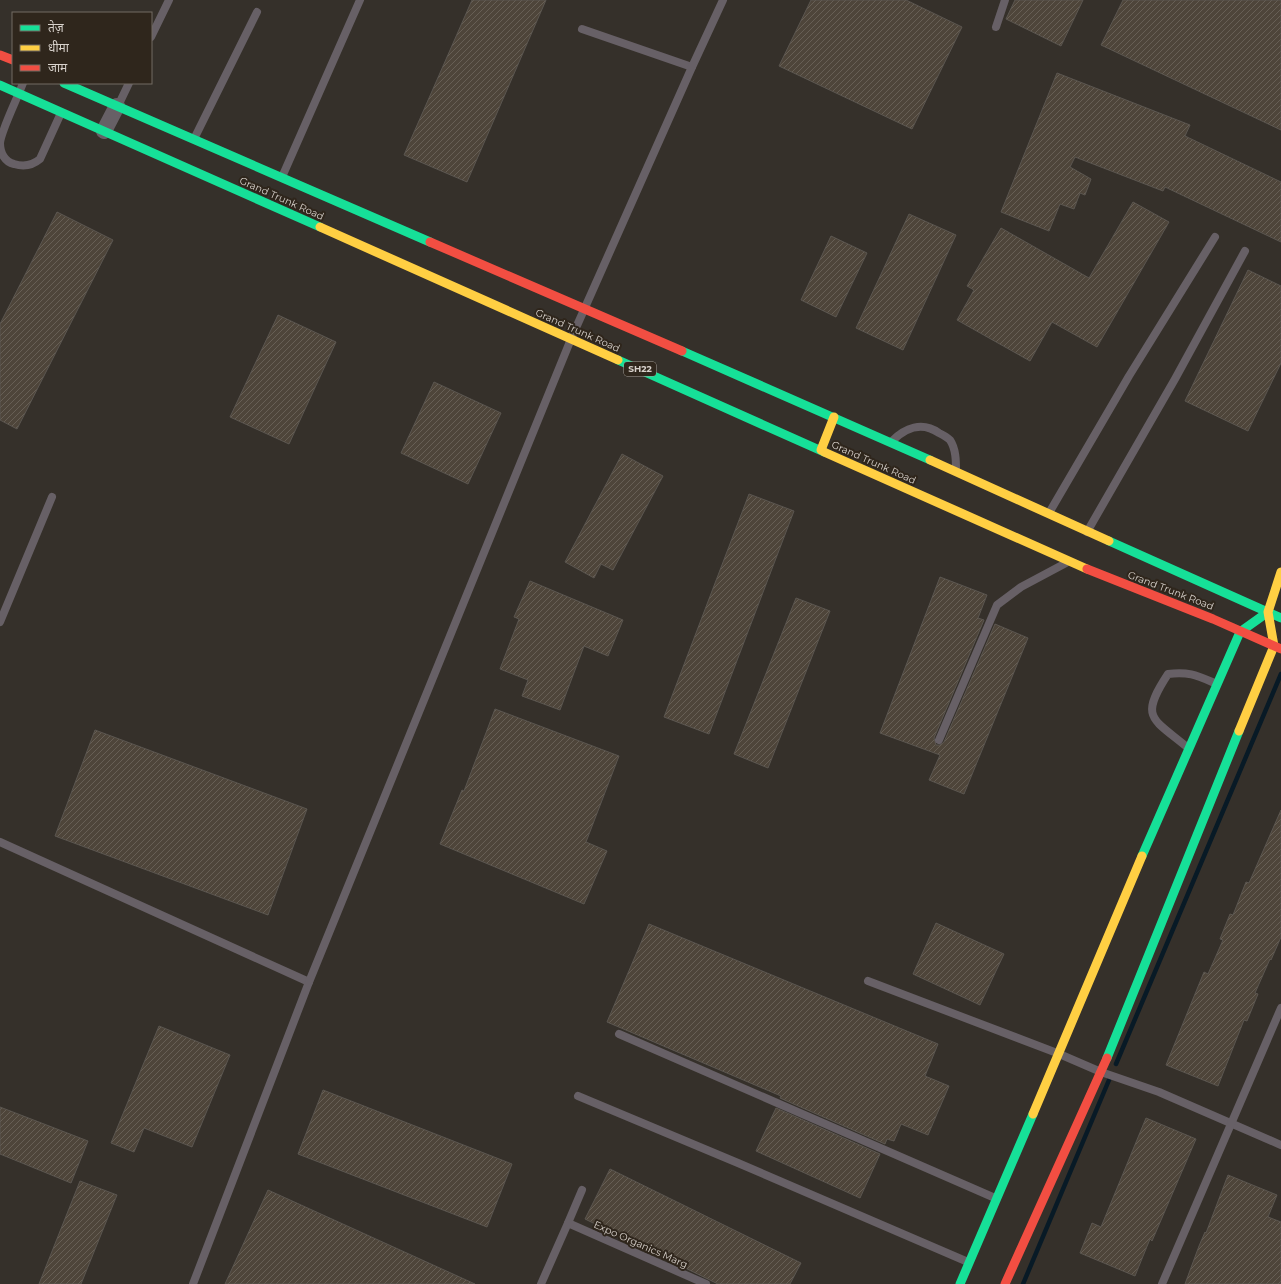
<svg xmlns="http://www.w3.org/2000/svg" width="1281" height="1284" viewBox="0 0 1281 1284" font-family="Montserrat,'Noto Sans Devanagari',sans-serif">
  <defs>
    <pattern id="building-hatch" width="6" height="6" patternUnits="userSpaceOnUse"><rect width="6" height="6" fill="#4e453a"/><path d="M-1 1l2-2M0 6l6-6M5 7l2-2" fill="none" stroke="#675f55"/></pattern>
  </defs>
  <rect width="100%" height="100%" fill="#35302a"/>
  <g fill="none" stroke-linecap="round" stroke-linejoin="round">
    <g stroke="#081a26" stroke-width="4.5">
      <path d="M1116,1064L1281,674"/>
      <path d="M1023,1284L1109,1080"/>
    </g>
  </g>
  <g fill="url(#building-hatch)" stroke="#5b5650">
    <path d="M472,0H546L467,182L404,155Z"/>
    <path d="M811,0H906L962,27L912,129L779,66Z"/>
    <path d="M1015,0H1083L1061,46L1006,19Z"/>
    <path d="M1123,0H1281V130L1101,45Z"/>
    <path d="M1057,73L1190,125L1185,136L1281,182V242L1165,187L1163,191L1075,157L1070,167L1091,179L1085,195L1080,193L1074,209L1060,204L1049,231L1001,212Z"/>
    <path d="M1133,202L1169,222L1097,347L1052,322L1030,361L957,320L974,290L967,286L1001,228L1089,278Z"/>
    <path d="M57,212L113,240L17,429L0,420V324Z"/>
    <path d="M909,214L956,235L903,350L856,328Z"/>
    <path d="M831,236L867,253L836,317L801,300Z"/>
    <path d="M1248,270L1281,286V363L1248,431L1185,401Z"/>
    <path d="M278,315L336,342L289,444L230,417Z"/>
    <path d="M434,382L501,413L468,484L401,453Z"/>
    <path d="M622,454L663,476L613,570L601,564L594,578L565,562Z"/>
    <path d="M749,494L794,511L709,734L664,717Z"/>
    <path d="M940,577L987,595L978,618L984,620L934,738L936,745H940L944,742L995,624L1028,638L964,794L929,780L940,755L880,733Z"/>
    <path d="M530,581L623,620L608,656L584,646L560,710L522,696L528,680L500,669L519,619L514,617Z"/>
    <path d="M796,598L830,611L768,768L734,754Z"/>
    <path d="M495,709L619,756L586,842L607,851L584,904L440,844L462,790L464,791Z"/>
    <path d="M95,730L307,809L268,915L55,836Z"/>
    <path d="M1281,810V937L1271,960L1270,959L1255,993L1258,994L1247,1021L1244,1020L1218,1086L1166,1065L1204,972L1208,974L1223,940L1220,939L1230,914L1233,915L1246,882L1249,883Z"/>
    <path d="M936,923L1004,954L980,1005L913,974Z"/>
    <path d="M649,924L938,1044L925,1076L949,1086L928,1135L901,1124L894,1141L887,1139L885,1144L780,1098L781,1096L607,1022Z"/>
    <path d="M159,1026L230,1055L192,1147L144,1128L134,1152L111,1143Z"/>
    <path d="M323,1090L512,1164L487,1227L298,1154Z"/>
    <path d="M0,1107L88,1141L71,1183L0,1154Z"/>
    <path d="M776,1108L880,1154L860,1198L756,1151Z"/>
    <path d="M1146,1118L1196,1139L1152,1241L1150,1239L1135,1276L1080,1253L1092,1223L1101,1227Z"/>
    <path d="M610,1169L801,1263L790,1284H718L585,1219Z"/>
    <path d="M1228,1175L1277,1195L1268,1217L1281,1222V1284H1185L1199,1246L1205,1232L1206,1233Z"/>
    <path d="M80,1181L117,1195L81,1284H39Z"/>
    <path d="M268,1190L475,1284H225Z"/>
  </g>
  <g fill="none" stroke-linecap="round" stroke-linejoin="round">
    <g stroke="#676066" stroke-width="8">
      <path d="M996,27L1005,0"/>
      <path d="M582,29L692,67"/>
      <path d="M151,37L169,0"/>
      <path d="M23,83C18,97 1,131 0,143C0,153 5,162 14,164C24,167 33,165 40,159L61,113"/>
      <path d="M118,106L129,83"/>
      <path d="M194,139L257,12"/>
      <path d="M282,177L360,0"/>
      <path d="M892,441C905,428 922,421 939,433C943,435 948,438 950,440C956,449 956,461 956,471"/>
      <path d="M1049,513L1129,376L1215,237"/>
      <path d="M1087,532L1175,379L1245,251"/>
      <path d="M0,622L52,497"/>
      <path d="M939,740L997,605L1021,587L1066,563"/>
      <path d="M1187,747C1152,718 1139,718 1168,674C1189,671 1198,676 1217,684"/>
      <path d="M0,842L309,982"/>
      <path d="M868,981L1057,1053L1101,1072L1159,1092L1281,1145"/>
      <path d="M619,1034L995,1198"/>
      <path d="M578,1096L738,1163L968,1262"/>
      <path d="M568,1223L582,1190"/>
      <path d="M193,1284L309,982L571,339L692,67L723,0"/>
      <path d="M541,1284L568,1223L706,1284"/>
      <path d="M1162,1284L1281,1008"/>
    </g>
    <path stroke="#676066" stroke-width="16" d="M104,131L117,106"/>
    <g stroke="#16e098" stroke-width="9">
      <path d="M64,83L430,242"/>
      <path d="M0,85L320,227"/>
      <path d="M682,351L930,460"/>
      <path d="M618,360L824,452"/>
      <path d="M1109,541L1281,618"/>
      <path d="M1142,856L1240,632L1268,612"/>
      <path d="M1107,1058L1239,731"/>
      <path d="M960,1284L1033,1114"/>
    </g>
    <g stroke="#ffcf43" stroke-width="9">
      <path d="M320,227L618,360"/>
      <path d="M821,450L834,417"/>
      <path d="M824,452L1087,569"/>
      <path d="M930,460L1109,541"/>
      <path d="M1239,731L1274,646L1268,612L1281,572"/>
      <path d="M1033,1114L1142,856"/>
    </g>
    <g stroke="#f24e42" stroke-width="9">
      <path d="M0,55L13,60"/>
      <path d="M430,242L682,351"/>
      <path d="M1087,569L1213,619L1281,649"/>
      <path d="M1005,1284L1107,1058"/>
    </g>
  </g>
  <g text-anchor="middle" stroke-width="4" stroke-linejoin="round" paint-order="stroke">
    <rect fill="#2f261c" stroke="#a59e97" stroke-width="1" x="624" y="362" width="32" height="14" rx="3"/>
    <g font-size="9" font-weight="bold" fill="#d8d2cc">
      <text x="640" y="372">SH22</text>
    </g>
    <g font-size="10" fill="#d8d2cc" stroke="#2f261c">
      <text transform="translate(282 198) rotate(24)" y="4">Grand Trunk Road</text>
      <text transform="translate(578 330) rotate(24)" y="4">Grand Trunk Road</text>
      <text transform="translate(874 462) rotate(24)" y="4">Grand Trunk Road</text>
      <text transform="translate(1171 590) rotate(21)" y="4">Grand Trunk Road</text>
      <text transform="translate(641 1244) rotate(24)" y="4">Expo Organics Marg</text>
    </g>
  </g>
  <rect x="12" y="12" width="140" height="72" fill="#2f261c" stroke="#736b62"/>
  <rect x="20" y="25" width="20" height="6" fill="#16e098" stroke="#736b62"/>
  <text x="48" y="32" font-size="12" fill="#d8d2cc">तेज़</text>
  <rect x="20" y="45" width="20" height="6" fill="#ffcf43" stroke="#736b62"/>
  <text x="48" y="52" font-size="12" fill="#d8d2cc">धीमा</text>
  <rect x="20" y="65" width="20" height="6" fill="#f24e42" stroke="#736b62"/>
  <text x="48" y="72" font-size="12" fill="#d8d2cc">जाम</text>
</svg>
